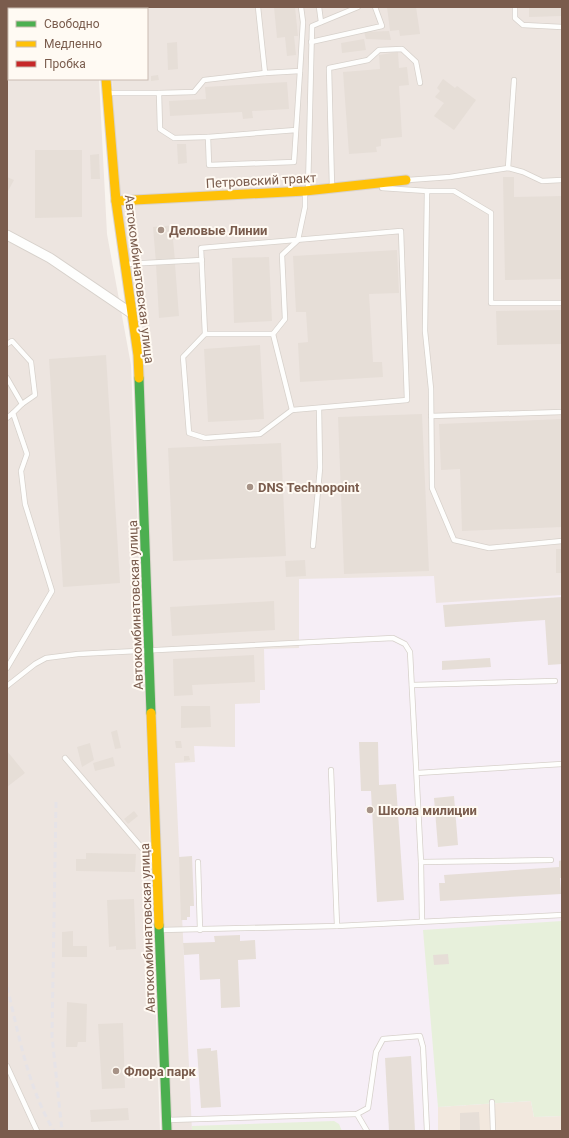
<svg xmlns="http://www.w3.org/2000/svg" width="569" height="1138" viewBox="0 0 569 1138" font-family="Roboto,sans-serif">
  <rect width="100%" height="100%" fill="#f9f5f0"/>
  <path fill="#f2e8de" d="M531,1101L534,1117L562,1116V1131H438V1107Z"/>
  <g fill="#ede5e0">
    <path d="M7,7H95V9H9V79H99L107,234L131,365L145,704L160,1131H7Z"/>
    <path d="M110,7H562V1116L534,1117L531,1101L438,1107V1131H172L142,322L120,230L112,79H147V9H110Z"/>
  </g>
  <path fill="#f6eef6" d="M434,576L436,603L562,595V1116L534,1117L531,1101L438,1107V1131H192L175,763L195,762L194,746L235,747V704L260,703V690H265L264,649L299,648V579Z"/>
  <g fill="#e7f0db">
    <path d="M562,921V1116L534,1117L531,1101L438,1107L423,930Z"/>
    <path d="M334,1121L339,1124L342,1131H192V1126Z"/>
  </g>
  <g fill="#e6ded7">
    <path d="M274,7H295L298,36H294L296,55L287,56L285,37L277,38Z"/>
    <path d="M387,7H416L420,34L400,36L399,30L390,31Z"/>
    <path d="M529,7H562V16L529,17Z"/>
    <path d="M389,31L391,40L366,39L364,32Z"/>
    <path d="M364,39L366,50L342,53L341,43Z"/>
    <path d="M177,42L178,69L168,70L167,43Z"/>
    <path d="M398,52L399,68L407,67L409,85L399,86L402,137L381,139V146L376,147L377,152L349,154L343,72L380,69L379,55Z"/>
    <path d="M158,75L159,80L151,81V76Z"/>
    <path d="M443,79L455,88L457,86L476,100L454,130L434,116L444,103L435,97L440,91L437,88Z"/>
    <path d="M287,82L289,109L252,111L253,118L243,119L242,112L170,116L169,101L206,99L205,87Z"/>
    <path d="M177,144H186L187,163L178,164Z"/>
    <path d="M35,150H82V217L35,218Z"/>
    <path d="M99,154L100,179H91L90,155Z"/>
    <path d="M7,177L14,180L7,193Z"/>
    <path d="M503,177H514V197L562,196V279L505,280Z"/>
    <path d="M177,225L178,238L173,239L175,261L156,263L153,227Z"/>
    <path d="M397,250L399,293L369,294L373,362H382L383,377L300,382L298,343L308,342L306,312H296L293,256Z"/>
    <path d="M269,257L272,321L234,323L232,258Z"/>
    <path d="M175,264L179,316L159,318L156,265Z"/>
    <path d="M562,310V344L497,345L496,311Z"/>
    <path d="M260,345L264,419L208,422L204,349Z"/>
    <path d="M106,355L120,583L63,587L49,359Z"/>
    <path d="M422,414L429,571L344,574L338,417Z"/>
    <path d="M562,419V527L462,531L460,469L441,470L439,424Z"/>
    <path d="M281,443L286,556L173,561L168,448Z"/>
    <rect x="556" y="549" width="6" height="24"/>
    <path d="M305,560L306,576L286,577L285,561Z"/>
    <path d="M562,597V664L548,665L545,620L445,627L443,605Z"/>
    <path d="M274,601L275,630L172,636L170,607Z"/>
    <path d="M254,655L255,682L192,685L193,695L174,696L173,659Z"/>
    <path d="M490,658L491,667L442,670V661Z"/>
    <path d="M181,706H210L211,727L181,728Z"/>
    <path d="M117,730L121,748L115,749L111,732Z"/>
    <path d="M175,741H181L182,748H176Z"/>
    <path d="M359,742H378L379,785L396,784L404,900L377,902L371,791H361Z"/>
    <path d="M90,743L94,760L82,767L77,747Z"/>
    <path d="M7,751L25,773L7,787Z"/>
    <path d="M184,756H189L190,760L184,761Z"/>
    <path d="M113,757L115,766L95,771L93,763Z"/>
    <path d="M454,796L458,845L438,847L434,798Z"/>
    <path d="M134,811L138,816L128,824L124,819Z"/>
    <path d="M86,853L136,854L135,872L76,871V859H86Z"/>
    <path d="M192,856L194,906H190V917H187V920H181L179,857Z"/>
    <path d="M562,860V878H560L561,894L440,901L439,883H445L444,875L559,867V861Z"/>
    <path d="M134,899L136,949L116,950V946L109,947L107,900Z"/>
    <path d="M73,931V946H87V957H62V932Z"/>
    <path d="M240,935V941L255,940L256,959L238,960L240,1007L221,1008L220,979L200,980L199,954L184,955L183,943L215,942L214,936Z"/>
    <path d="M448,954L449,964L434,965L433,955Z"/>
    <path d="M67,1002L87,1004L86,1042H78L77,1047H66Z"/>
    <path d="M123,1023L125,1088L102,1089L98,1024Z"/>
    <path d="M211,1048V1051L217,1050L221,1107L201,1108L197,1049Z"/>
    <path d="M411,1056L415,1131H389L385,1058Z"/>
    <path d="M128,1108L129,1120L91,1122L90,1110Z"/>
    <path d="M479,1112L480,1131H460V1113Z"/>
  </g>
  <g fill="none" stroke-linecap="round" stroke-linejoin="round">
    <g stroke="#d7d1cb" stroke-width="6">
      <g id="lane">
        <path d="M258,7L265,73L300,71L303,22L301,7"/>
        <path d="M319,7L321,22"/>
        <path d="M515,7V18L523,25L562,27"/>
        <path d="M311,42L382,26L375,7"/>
        <path d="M109,93H159L160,129L174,138L208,137"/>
        <path d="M159,93L194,92L204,80L265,73"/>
        <path d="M296,130L208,137L209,165L294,162L300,71"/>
        <path d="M508,168L514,80"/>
        <path d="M408,180L450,177L508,168L523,172L542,181L562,180"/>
        <path d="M332,187L329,68L368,60L379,50L402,49L416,62L420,83"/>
        <path d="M382,188L427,191H454L491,213V303H562"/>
        <path d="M308,189L312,26L358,7"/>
        <path d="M427,191L425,331L431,389L432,488L454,540L489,548L562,541"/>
        <path d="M401,231L407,400L292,410L260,434L205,438L189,433L183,357L205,334L201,248Z"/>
        <path d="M126,264L202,260"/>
        <path d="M205,334H273"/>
        <path d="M7,344L12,341L31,362L35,395L22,404L13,413L27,454L21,471L25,504L52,591L7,668"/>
        <path d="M7,378L22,404"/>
        <path d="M292,410L273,334L285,319L282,255L298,240L305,207V192"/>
        <path d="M431,416L562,412"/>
        <path d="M7,418L13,413"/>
        <path d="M313,546L320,468L319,408"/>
        <path d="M412,685L555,681"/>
        <path d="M7,686L35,664L46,658L78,654L393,638L405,644L410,652L421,862L422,921"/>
        <path d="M65,758L154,862"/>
        <path d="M331,770L337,926"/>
        <path d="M417,773L562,764"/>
        <path d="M198,862L200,930"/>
        <path d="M421,862L551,860"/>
        <path d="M160,930L337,926L562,915"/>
        <path d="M7,1066L37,1131"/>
        <path d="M492,1102L493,1131"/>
        <path d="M357,1114L367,1131"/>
        <path d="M168,1120L357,1114L368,1108L376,1052L383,1039L420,1036L423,1047L427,1131"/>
      </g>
    </g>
    <g stroke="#d7d1cb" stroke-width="11">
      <path id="street" d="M7,235L50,258L131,313"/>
    </g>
    <g stroke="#d9d2cb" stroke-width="11">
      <g id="fast">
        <path d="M139,378L151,713"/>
        <path d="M159,925L167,1131"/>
      </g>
    </g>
    <g stroke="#d9d2cb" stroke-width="11">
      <g id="slow">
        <path d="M106,79L116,201L138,355L139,378"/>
        <path d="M116,201L305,191L406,180"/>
        <path d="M151,713L159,925"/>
      </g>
    </g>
    <g stroke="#d9d2cb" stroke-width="11">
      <path id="jam" d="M104,7V9"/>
    </g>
    <use href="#lane" stroke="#fefefd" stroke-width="4.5"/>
    <use href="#street" stroke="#fefefd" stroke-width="9"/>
    <use href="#fast" stroke="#4caf50" stroke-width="9"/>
    <use href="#slow" stroke="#ffc107" stroke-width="9"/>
    <use href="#jam" stroke="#c62828" stroke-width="9"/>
    <g stroke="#e6e3e7" stroke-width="3" stroke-dasharray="6 4" stroke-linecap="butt">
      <path d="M56,802L52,1036L62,1131"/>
      <path d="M7,987C19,1035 28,1088 54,1131"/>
    </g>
  </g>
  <g fill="#a69286" stroke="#fffaf3" stroke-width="1.5">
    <circle cx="161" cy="230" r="4"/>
    <circle cx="250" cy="487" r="4"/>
    <circle cx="370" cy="810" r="4"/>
    <circle cx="116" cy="1071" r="4"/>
  </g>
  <g text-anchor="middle" stroke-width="4" stroke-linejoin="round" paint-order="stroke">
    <g font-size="13" fill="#7a5c4d" stroke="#fffaf3">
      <text transform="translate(261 180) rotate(-3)" y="5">Петровский тракт</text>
      <text transform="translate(140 279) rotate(83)" y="5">Автокомбинатовская улица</text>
      <text transform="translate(135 605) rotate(-92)" y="5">Автокомбинатовская улица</text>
      <text transform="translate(147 928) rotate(-92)" y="5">Автокомбинатовская улица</text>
    </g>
    <g font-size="13" font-weight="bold" fill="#7a5c4d" stroke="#fffaf3" text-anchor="start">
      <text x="169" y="235">Деловые Линии</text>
      <text x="258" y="492">DNS Technopoint</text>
      <text x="378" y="815">Школа милиции</text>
      <text x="124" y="1076">Флора парк</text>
    </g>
  </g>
  <rect width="569" height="1138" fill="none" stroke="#7a5c4d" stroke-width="16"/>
  <rect x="8" y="8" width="140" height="72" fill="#fffaf3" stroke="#cabbb1"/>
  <rect x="16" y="21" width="20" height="6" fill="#4caf50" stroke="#cabbb1"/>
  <text x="44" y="28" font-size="12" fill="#7a5c4d">Свободно</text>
  <rect x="16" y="41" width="20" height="6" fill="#ffc107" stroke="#cabbb1"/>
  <text x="44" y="48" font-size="12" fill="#7a5c4d">Медленно</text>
  <rect x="16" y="61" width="20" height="6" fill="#c62828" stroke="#cabbb1"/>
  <text x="44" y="68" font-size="12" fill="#7a5c4d">Пробка</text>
</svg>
